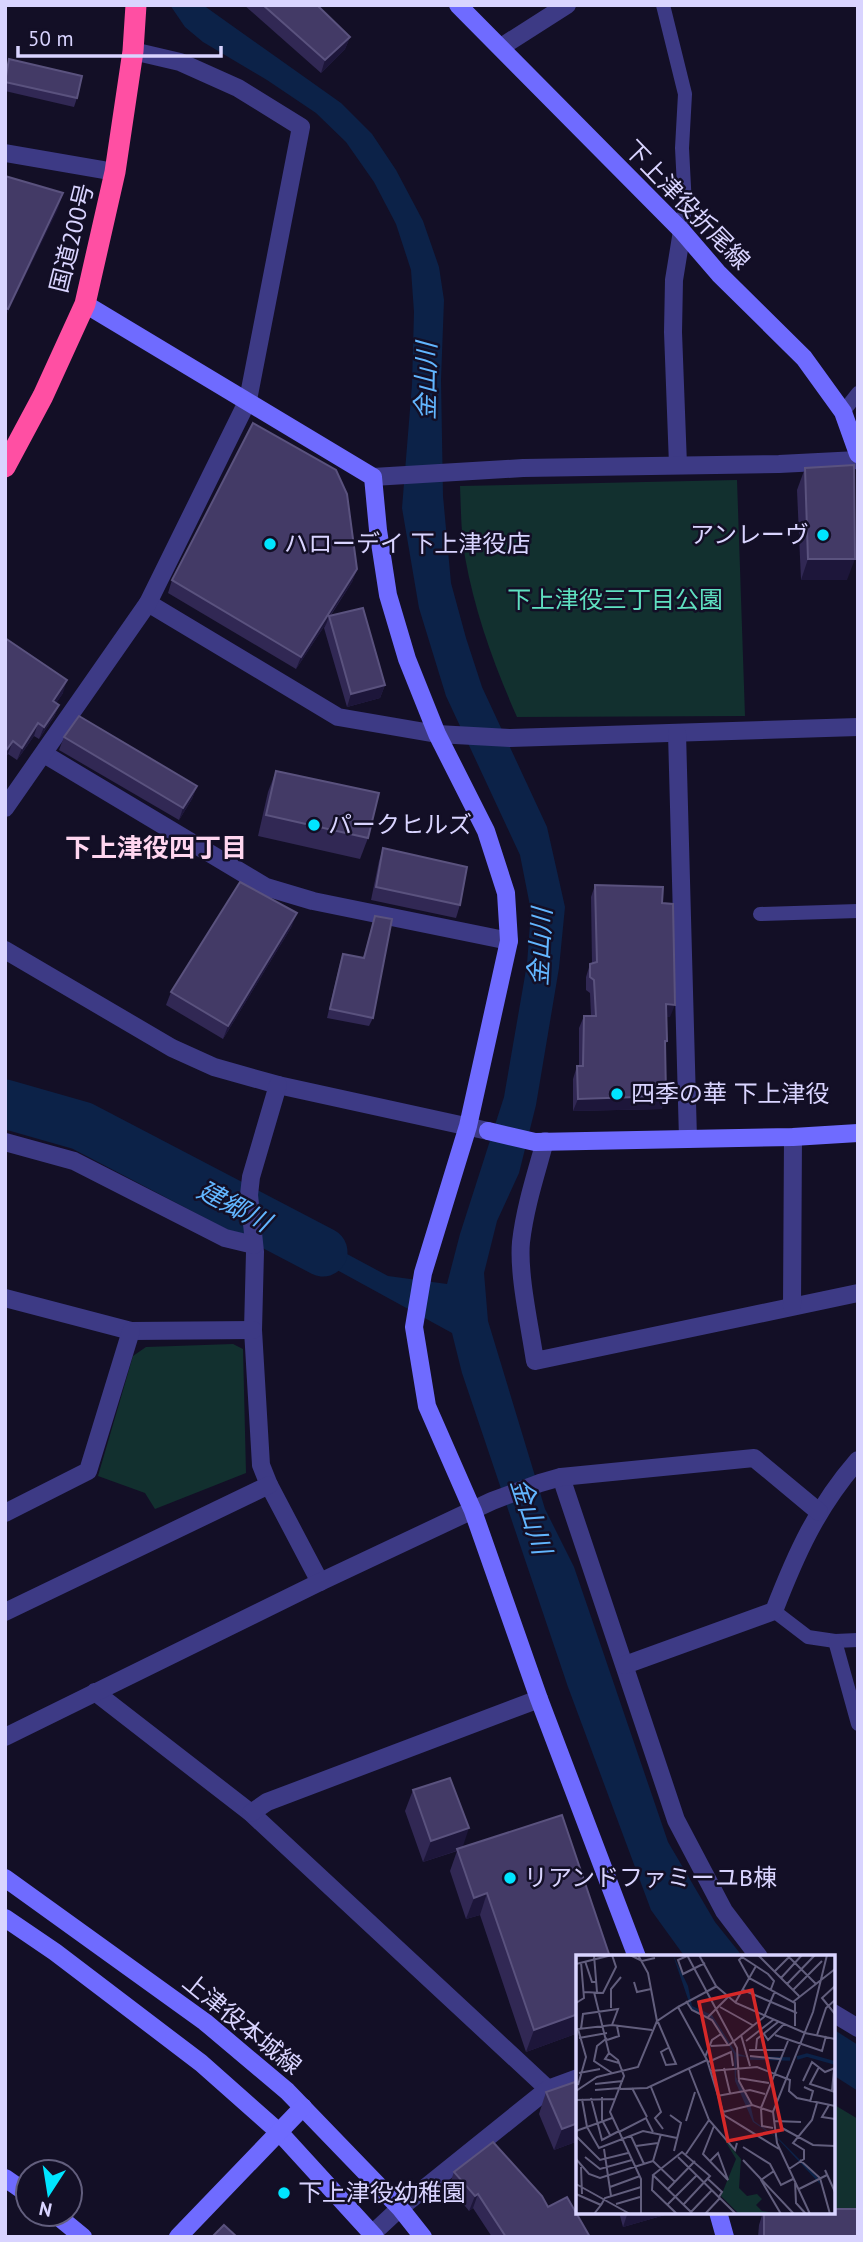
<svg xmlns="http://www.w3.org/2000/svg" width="863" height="2242" viewBox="0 0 863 2242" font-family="'PT Sans','Noto Sans JP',sans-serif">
  <rect width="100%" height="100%" fill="#130f26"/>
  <g fill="#12302f">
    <path d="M737,480L745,716L517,717C494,665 475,613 465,557C461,534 461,510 460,486Z"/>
    <path d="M233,1344L243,1349L246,1473L155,1509L145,1493L98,1476L133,1356L146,1347Z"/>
    <path d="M833,2104L858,2119V2211H833Z"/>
  </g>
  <g fill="#0c2248">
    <path d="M170,5H203L341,103L372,134L396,170L423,221L439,267L444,300L441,380L443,496L451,583L466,638L482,687L547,827L565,907L559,968L536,1105L519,1173L497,1221L484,1273L488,1321L545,1509L574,1567L668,1842L715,1922L743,1957H685L651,1910L568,1687L462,1373L452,1333L264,1230L265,1210L388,1276L447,1284L460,1234L504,1097L527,964L531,911L520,855L446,696L419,608L402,508L412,385L414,312L411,270L396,224L374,182L346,142L316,113L267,80L203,42L185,27Z"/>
    <path d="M833,2029L858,2045V2091L833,2075Z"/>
  </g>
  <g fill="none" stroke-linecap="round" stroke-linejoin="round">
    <path stroke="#0c2248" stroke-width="49" d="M5,1104L82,1126L323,1252"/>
    <g stroke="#3d3a85" stroke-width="14">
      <path d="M663,5L685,94L682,148L685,206L682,231"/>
      <path d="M843,412L858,393"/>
      <path d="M760,914L858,911"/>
      <path d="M774,1611L808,1637L835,1641L858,1640"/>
      <path d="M835,1641L858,1724"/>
    </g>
    <g stroke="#3d3a85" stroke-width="18">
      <path d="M501,47L567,5"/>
      <path d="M5,153L115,172"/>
      <path d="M678,465L673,332L674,280L682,231"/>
      <path d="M373,477L523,468L779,464L858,460"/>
      <path d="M148,603L338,717L437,734L510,738L858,727"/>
      <path d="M677,733L688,1139"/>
      <path d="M44,754L266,887L313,901L509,941"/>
      <path d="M5,808L148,603L248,400L301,127L238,88L180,62L133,51"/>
      <path d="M5,950L172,1048L214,1067L278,1085L488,1131"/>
      <path d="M278,1085L251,1177L249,1195L255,1252L253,1330L261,1465L269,1485L320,1582"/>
      <path d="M545,1141C536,1174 525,1207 521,1242C518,1274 530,1327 535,1361L858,1293"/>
      <path d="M5,1142L74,1161L225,1238L254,1245"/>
      <path d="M5,1298L131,1331L253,1330"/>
      <path d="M792,1306L793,1137"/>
      <path d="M561,1477L676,1820L724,1911L759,1957"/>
      <path d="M5,1513L88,1471L131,1331"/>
      <path d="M5,1612L269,1485"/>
      <path d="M625,1665L774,1611C796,1554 817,1507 858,1460"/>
      <path d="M95,1692L251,1813L548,2089"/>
      <path d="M5,1737L320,1582L492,1501L540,1483L561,1477L754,1458L819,1512"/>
      <path d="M251,1813L267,1802L539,1699"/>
      <path d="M833,2013L858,2028"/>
      <path d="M372,2234L400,2208L548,2089L578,2078"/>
    </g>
    <g stroke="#6f6bff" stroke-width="18">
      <path d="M458,5L682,231L719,274L804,358L843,412L858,454"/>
      <path d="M85,304L373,477L378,530L388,595L407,659L437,734L486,831L506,893L509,941L468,1126L423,1273L414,1327L427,1406L473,1511L539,1699L637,1957"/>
      <path d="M488,1131L535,1142L793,1137L858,1133"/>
      <path d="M5,1878L205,2022L287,2091L400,2208L423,2237"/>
      <path d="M5,1918L55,1952L201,2063L280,2133L375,2237"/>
      <path d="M5,2178L28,2194"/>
      <path d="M718,2212L725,2237"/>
      <path d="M55,2214L83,2237"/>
      <path d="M178,2237L303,2107"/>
    </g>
    <path stroke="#ff4fa3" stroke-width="21" d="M5,467L43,396L85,304L115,172L133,51L136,5"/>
  </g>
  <g fill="#312854">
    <path d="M244,5H317L350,37L345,49L321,73Z"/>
    <path d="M9,59L77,98L74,107L5,91V73Z"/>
    <path d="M805,468L847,580H801L797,490Z"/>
    <path d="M357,569L352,582L331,615L385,685L380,698L347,707L324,628L327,622L296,669L168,593L172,580Z"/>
    <path d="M5,638L63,693L56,703L59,705L54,717L39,739L34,736L17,760L8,754L5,758Z"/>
    <path d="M64,737L197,786L192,799L179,820L59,750Z"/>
    <path d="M276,771L368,838L360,859L258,836L268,792Z"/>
    <path d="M383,848L460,905L456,918L371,900L379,861Z"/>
    <path d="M595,885L662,903L670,1017H666L667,1041L665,1046L662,1109L573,1111V1079L577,1066H579V1028L584,1016H591L590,993L586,990V977L590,964H592L591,897Z"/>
    <path d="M375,916L373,1018L369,1026L327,1018L340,963L343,954L363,958Z"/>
    <path d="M292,926L223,1039L166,1005L171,992Z"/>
    <path d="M413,1790L462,1848L578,1957V2033L526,2052L480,1915L466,1919L450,1871L457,1851L423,1862L405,1811Z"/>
    <path d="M546,2092L578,2141L554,2150L539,2114Z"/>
    <path d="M454,2172L548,2207L590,2237H492L473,2208L469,2211L449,2186Z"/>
    <path d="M619,2212H675L623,2227Z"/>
    <path d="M763,2212H833L858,2237H758L759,2225Z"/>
  </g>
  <g fill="#1d163a">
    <path d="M350,37L345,49L321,73L325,60Z"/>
    <path d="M63,193L58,209L5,318L8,309Z"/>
    <path d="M808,559H855L847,580H801Z"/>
    <path d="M357,569L352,582L329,617V616L327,622L296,669L301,657Z"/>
    <path d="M67,680L63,693L49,714L53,701Z"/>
    <path d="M385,685L380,698L347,707L351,694Z"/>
    <path d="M59,705L54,717L39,739L44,727Z"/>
    <path d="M38,723L34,736L17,760L22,748Z"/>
    <path d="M13,741L8,754L5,758V752Z"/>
    <path d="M197,786L192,799L179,820L183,808Z"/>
    <path d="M297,913L292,926L223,1039L228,1026Z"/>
    <path d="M666,1004L675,1005L670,1017H661Z"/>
    <path d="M666,1096L662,1109L573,1111L578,1099Z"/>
    <path d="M469,1828L462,1849L423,1862L431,1841Z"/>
    <path d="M487,1893L480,1915L466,1919L474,1898Z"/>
    <path d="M578,2014V2033L526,2052L534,2030Z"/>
    <path d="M578,2123V2141L554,2150L562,2129Z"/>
    <path d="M478,2194L473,2208L469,2211L475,2196Z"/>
    <path d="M628,2212H675L623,2227Z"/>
  </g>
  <g fill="#433a66" stroke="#5a527e" stroke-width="2">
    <path d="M263,5H317L350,37L325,60Z"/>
    <path d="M9,59L82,76L77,98L5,82Z"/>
    <path d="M5,176L63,193L8,309L5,308Z"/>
    <path d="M253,423L336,470L347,494L357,569L301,657L172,580Z"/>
    <path d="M854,465L855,559H808L805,468Z"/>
    <path d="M363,608L385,685L351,694L329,616Z"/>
    <path d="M5,638L67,680L53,701L59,705L44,727L38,723L22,748L13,741L5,752Z"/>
    <path d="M79,716L197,786L183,808L64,737Z"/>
    <path d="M276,771L379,793L368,838L266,815Z"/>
    <path d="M383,848L467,867L460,905L376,887Z"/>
    <path d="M240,882L297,913L228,1026L171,992Z"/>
    <path d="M595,885L663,887L662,903L673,904L675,1005L666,1004L667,1041H665L666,1096L578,1099L577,1066H583L584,1016H596L594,980L590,977V964L597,962Z"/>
    <path d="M375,916L392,919L373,1018L330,1009L343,954L364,958Z"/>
    <path d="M450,1778L469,1828L431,1841L413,1790Z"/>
    <path d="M562,1815L610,1957H578V2014L534,2030L487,1893L474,1898L457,1849Z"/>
    <path d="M578,2081V2123L562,2129L546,2092Z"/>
    <path d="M493,2142L542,2196L548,2207L567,2197L590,2237H506L478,2194L475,2196L454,2172Z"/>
    <path d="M833,2209H858V2237H764V2212H833Z"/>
    <path d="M224,2225L237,2237H212Z"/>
  </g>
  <g fill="#00e5ff" stroke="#130f26" stroke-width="2.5">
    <circle cx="823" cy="535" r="7"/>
    <circle cx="270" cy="544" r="7"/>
    <circle cx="314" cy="825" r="7"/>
    <circle cx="617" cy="1094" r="7"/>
    <circle cx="510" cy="1878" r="7"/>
    <circle cx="284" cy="2193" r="7"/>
  </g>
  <g text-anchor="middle" stroke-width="5" stroke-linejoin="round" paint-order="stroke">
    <g font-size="24" fill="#d9d4ff" stroke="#130f26">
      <text transform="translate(687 205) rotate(46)" y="8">下上津役折尾線</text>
      <text transform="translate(72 238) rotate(-76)" y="8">国道200号</text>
      <text transform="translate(242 2024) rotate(39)" y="8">上津役本城線</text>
    </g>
    <g font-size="24" fill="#d9d4ff" stroke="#130f26" text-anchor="start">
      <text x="809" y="543" text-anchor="end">アンレーヴ</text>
      <text x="284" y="552">ハローデイ 下上津役店</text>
      <text x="328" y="833">パークヒルズ</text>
      <text x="631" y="1102">四季の華 下上津役</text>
      <text x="524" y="1886">リアンドファミーユB棟</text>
      <text x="298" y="2201">下上津役幼稚園</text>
    </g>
    <g font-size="24" fill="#5fe0c0" stroke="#130f26">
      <text x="615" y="608">下上津役三丁目公園</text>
    </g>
    <g font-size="26" font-style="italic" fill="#62b6ff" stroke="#130f26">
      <text transform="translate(426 381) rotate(-89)" y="9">金山川</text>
      <text transform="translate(540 947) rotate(-87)" y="9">金山川</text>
      <text transform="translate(234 1206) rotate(28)" y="9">建郷川</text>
      <text transform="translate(531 1516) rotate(72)" y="9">金山川</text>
    </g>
    <g font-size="26" font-weight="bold" fill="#ffd6f0" stroke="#130f26">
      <text x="156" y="857">下上津役四丁目</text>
    </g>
  </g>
  <g transform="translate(576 1955)">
    <rect width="259" height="259" fill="#130f26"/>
    <path d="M148,184L165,204L163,233L171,241L181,239L186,244L180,250L186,256L205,259H163L145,241L160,204Z" fill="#12302f"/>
    <path d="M97,0L112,31L116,51L136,60L160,98L173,102L161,101L160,122L174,148L178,166L203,184L242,223L245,230L201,183L177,167L159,126L158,99L140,69L115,53Z" fill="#0c2248"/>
    <path fill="none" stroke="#0c2248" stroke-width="3.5" d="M174,103L214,104M221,103L231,100L259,108"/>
    <path fill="none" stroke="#625e7d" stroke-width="2" d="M18,0L21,37M54,0L66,6L79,3M62,0L72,18L81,66L102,52L131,105L148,160L203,194M111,0L161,93L163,126L176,150L197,157M123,0L140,31L160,48L229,78L259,84M182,0L223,41M211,0L240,29M111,1L102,5L107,19L129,8M9,6L16,27H20M0,9L36,0L40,12L27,38L8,37M198,17L214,1M205,23L226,0M58,27L61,37L75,34M211,29L239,0M259,31L246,43L259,59M195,34L198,26L192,19L166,2L163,5L173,23L219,48V71M167,35L221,58M217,35L246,6M18,37L33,98L42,105L48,121L34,157L65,224V259M110,46L116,55L136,65L152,90M217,47L259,14M0,48L8,43L5,7M159,48L180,11M102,52L141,31M144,52L178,71M35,53V34L45,22M132,62L153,41M82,67L100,109L90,110L85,97L92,93M5,74L7,59L42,54L36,70M188,79L192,85L208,69M165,80L174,111M199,80L246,96L250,81M241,80L250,53L259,45M3,83L31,78M31,83L21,91L18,106L36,118M31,85L43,81L41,71M170,86L197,65M135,91L153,90L188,62L199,36M180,94L181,84L202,67M173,95H208M33,98L29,104L43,108M174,101L204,104M129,102L136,85L145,79M132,107L155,97L157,111M243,112L234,129L259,137M148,113L154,138M113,114L133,165L159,195L161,188M134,116L181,112L214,125L213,136L221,143L259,151M3,118L24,114M162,123L193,128M227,126L236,107L249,117L259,113M19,129L47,126M2,130L10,102L2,74L36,70L76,75M75,132L85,157L79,163L87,174M228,132L237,136L234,147M56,133L71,162M44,134L71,133L131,105M19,135L45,133M0,136L21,122L62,112L81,66M256,136L258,114M141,141L174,135L189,139M26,142V165L34,180M15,143L26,185L43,176M6,144L11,172L23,193L67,176L101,183M0,145L39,144M253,150L246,162L259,164M147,157L176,150M94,160L105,168L98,196M110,166L119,137M199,166L225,167M197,173L186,171L185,153L212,86M206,173L237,190L259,191M0,176L36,163M43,177L70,163L77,177M0,181L24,205L52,198M55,181L68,209M60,191L82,188M167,192L194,209L205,230L217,224M28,194L35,241M110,199L133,165M9,202L24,214L56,205M102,202L160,259M0,204L13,219L24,223L77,206M167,205L218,259M224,205L244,223L254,259M77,206L99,227M77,206L85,179M134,206L142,198L152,225L127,199L138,171M5,212L6,239M213,214L228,204V195L217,188L236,165L241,148M249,215L259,237M198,216L185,225L205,259M77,220L76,235L101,259M132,224L146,237L143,242M219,226L220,248L230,259M0,229L54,259M34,232L64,221M223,234L251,220M91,235L119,206M0,239L25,250L18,259M40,249L64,242M92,249L121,220M25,250L29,243L65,232M107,250L134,221L106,197L77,220L115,257L136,235M129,259L144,243M234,259L201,188L197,157L237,57L251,0"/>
    <path fill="#d62828" fill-opacity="0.15" stroke="#d62828" stroke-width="3.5" d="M176,35L206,175L152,186L123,47Z"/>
    <rect width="259" height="259" fill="none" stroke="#d9d4ff" stroke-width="3.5"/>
  </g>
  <rect width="863" height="2242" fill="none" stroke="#d9d4ff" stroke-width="14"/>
  <g transform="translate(49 2193) rotate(192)"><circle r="33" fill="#130f26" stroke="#625e7d" stroke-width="2"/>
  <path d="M0-5L12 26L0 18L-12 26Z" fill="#00e5ff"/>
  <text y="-10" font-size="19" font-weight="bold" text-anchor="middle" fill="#d9d4ff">N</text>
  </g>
  <path d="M18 46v10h203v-10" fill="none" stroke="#d9d4ff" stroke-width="3.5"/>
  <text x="28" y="46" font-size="21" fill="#d9d4ff" stroke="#130f26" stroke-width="5" paint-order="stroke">50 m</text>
</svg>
